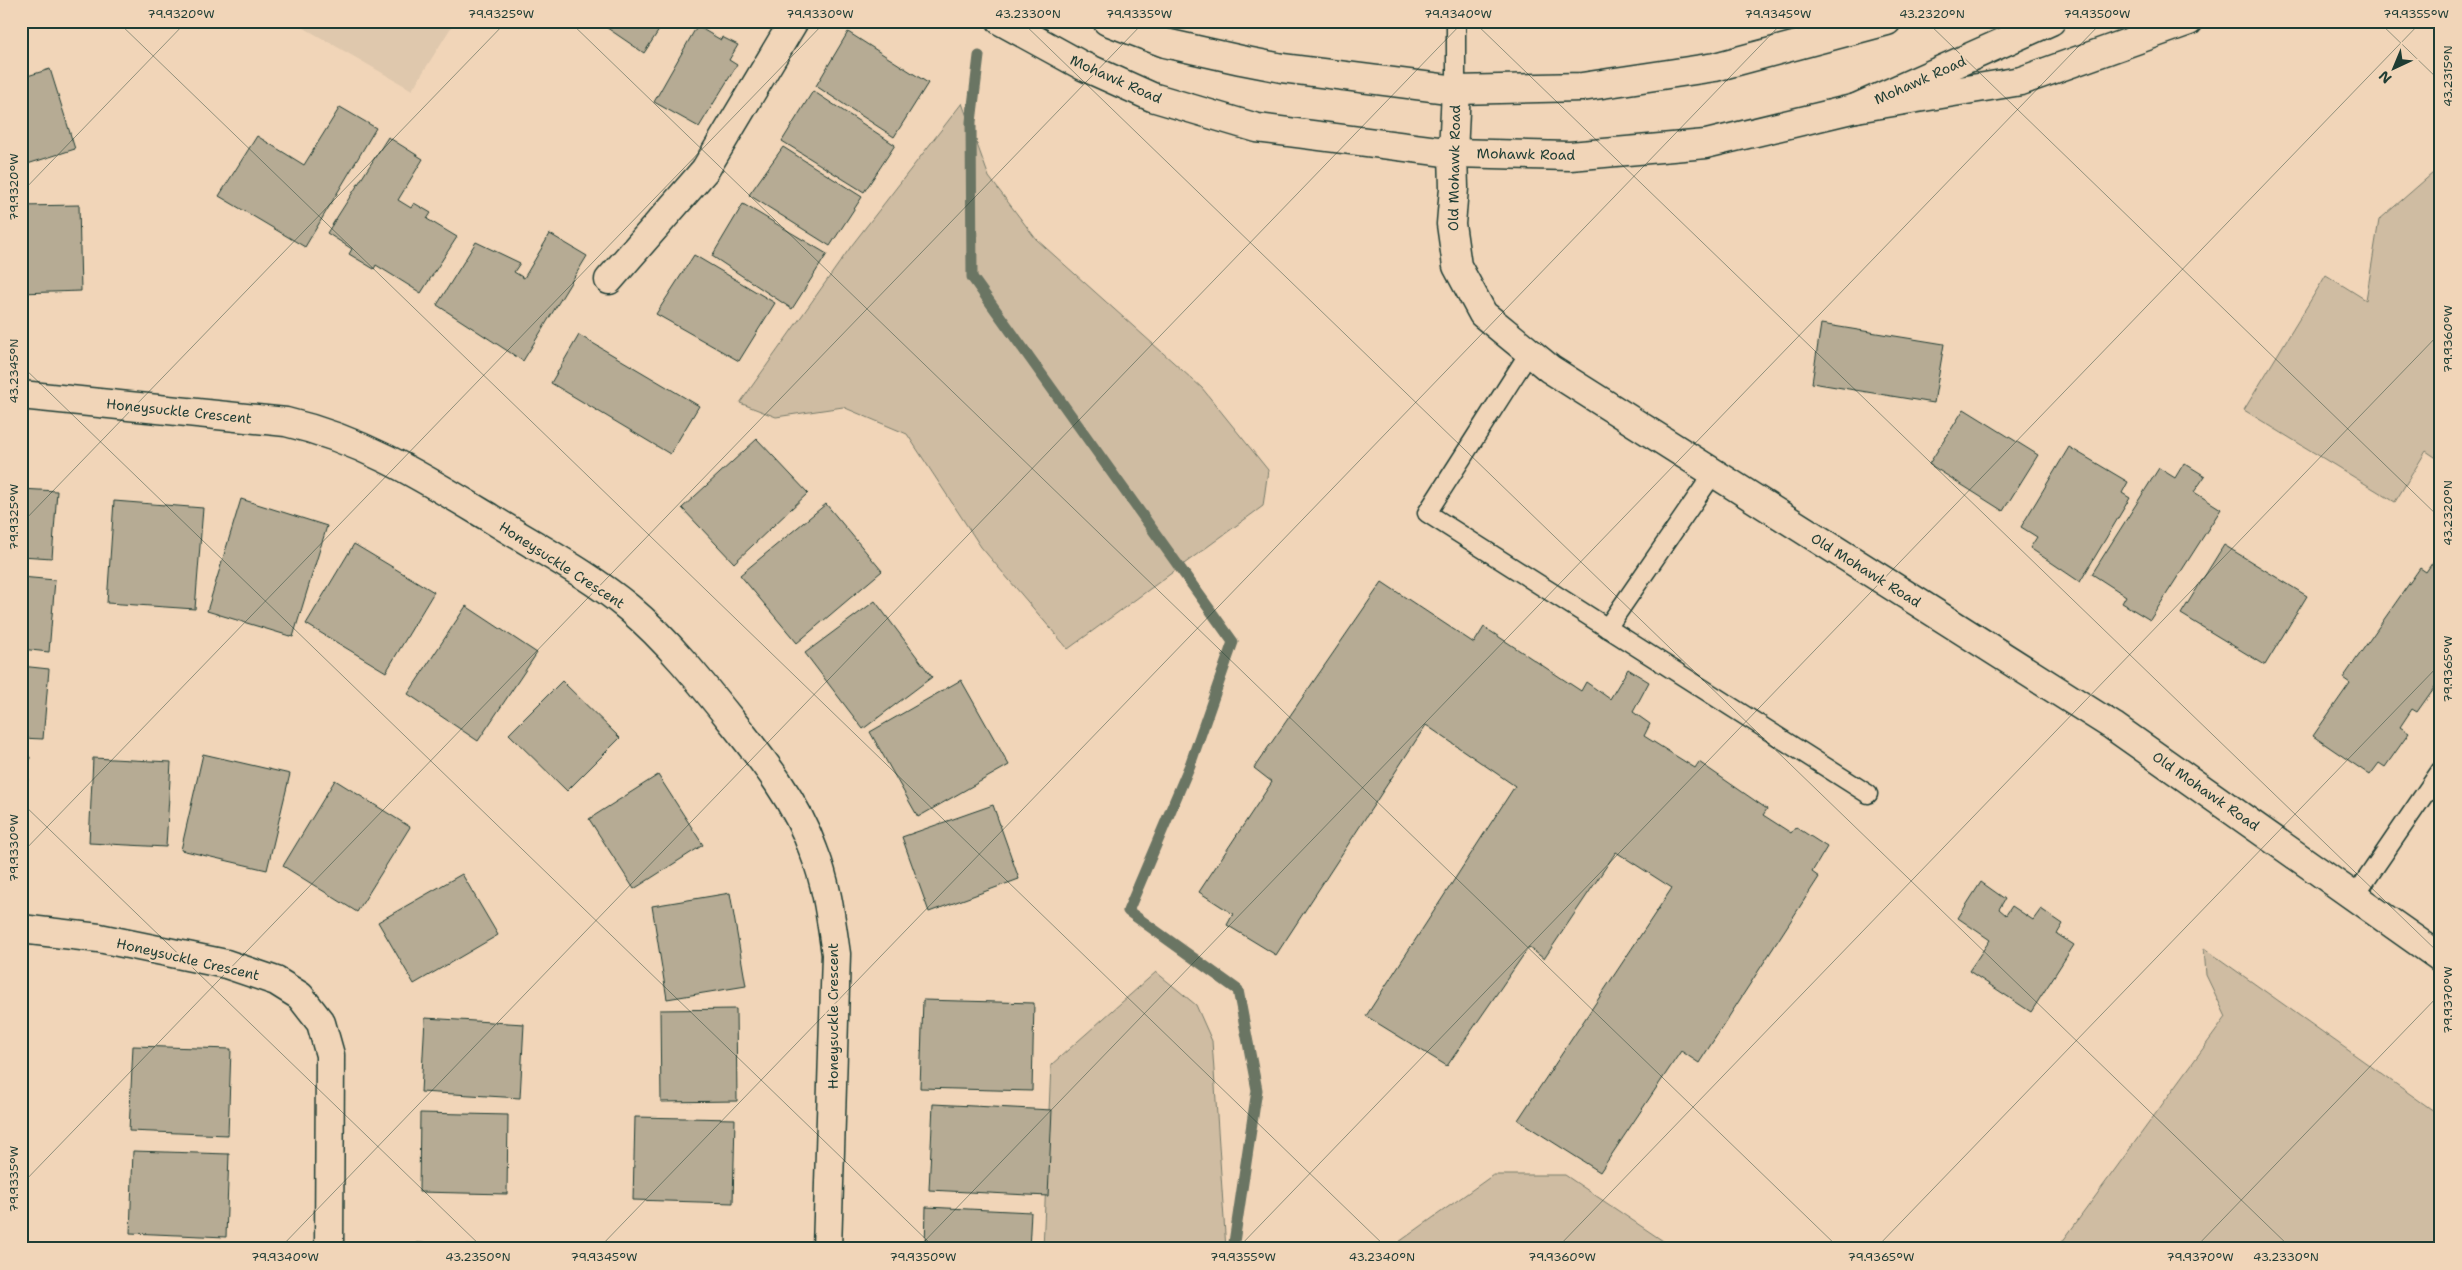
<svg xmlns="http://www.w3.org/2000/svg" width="2462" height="1270" viewBox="0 0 2462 1270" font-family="'Shantell Sans',sans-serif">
  <rect width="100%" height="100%" fill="#f1d5b8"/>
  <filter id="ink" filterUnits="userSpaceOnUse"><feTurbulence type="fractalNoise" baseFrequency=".02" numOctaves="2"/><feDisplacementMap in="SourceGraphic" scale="10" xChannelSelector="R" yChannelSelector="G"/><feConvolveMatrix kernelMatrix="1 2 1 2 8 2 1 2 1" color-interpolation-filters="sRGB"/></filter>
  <g filter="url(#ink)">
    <path fill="#dfc8ad" d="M292,21H455L412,90Z"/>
    <g fill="#cfbca2" stroke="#777c6b">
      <path d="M962,103L989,177L1036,239L1202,388L1268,470L1263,506L1068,649L981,547L907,434L843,407L776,417L740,403L852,245Z"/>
      <path d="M2441,166V461L2426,451L2395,502L2244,410L2326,275L2366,300L2379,220Z"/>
      <path d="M2204,948L2441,1116V1249H2057L2226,1017L2206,975Z"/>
      <path d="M1156,972L1196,1005L1212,1041L1226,1249H1043L1051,1065Z"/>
      <path d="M1493,1175H1565L1675,1249H1393L1399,1242Z"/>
    </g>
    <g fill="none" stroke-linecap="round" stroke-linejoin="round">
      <path stroke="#6b7463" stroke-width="11" d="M979,56L971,122L972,277L1233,642L1190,765L1128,911L1238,990L1257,1090L1233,1249"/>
    </g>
    <g fill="#b6ab94" stroke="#1f3d34">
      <path d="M597,21H665L644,53Z"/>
      <path d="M697,26L721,40L722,37L738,45L729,60L737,65L699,127L654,102Z"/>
      <path d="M848,32L928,83L894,137L816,86Z"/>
      <path d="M50,69L75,149L21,166V78Z"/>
      <path d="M813,91L895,145L864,192L782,141Z"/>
      <path d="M340,107L376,128L305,247L219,196L257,136L304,165Z"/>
      <path d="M388,137L423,159L398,200L411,208L414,203L431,213L427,219L457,237L421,293L376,265L374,269L349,254L352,249L327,233Z"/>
      <path d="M783,147L862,197L830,246L749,195Z"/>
      <path d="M743,204L827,254L792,309L712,256Z"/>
      <path d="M79,205L81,291L21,293V206Z"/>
      <path d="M550,234L587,256L523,361L437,305L476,242L520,263L514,272L524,278Z"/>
      <path d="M694,255L775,303L739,361L656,314Z"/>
      <path d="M1821,324L1944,344L1934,403L1812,383Z"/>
      <path d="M579,335L699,406L670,454L551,383Z"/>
      <path d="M1964,409L2038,455L2003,511L1929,464Z"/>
      <path d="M757,439L808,493L734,563L682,508Z"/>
      <path d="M2069,447L2128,482L2122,493L2130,498L2080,582L2030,548L2037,537L2021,527Z"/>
      <path d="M2184,463L2205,476L2194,492L2221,509L2150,620L2122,603L2126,596L2092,574L2159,468L2175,478Z"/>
      <path d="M21,489L57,491L52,558L21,556Z"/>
      <path d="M241,499L327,526L293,637L207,611Z"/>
      <path d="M114,501L203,508L195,609L107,603Z"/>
      <path d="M826,504L882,571L797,643L740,575Z"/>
      <path d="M354,544L434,592L386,672L306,624Z"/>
      <path d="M2224,545L2307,596L2265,665L2181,614Z"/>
      <path d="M2441,550V664L2436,670L2441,673V678L2417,712L2412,709L2400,727L2409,733L2385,767L2379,763L2370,775L2313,736L2350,683L2343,678L2420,568L2426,572Z"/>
      <path d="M21,577L55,580L49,652L21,649Z"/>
      <path d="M1382,582L1474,643L1484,627L1581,691L1586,682L1610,699L1628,669L1649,682L1633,712L1650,724L1644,736L1695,768L1699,762L1767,809L1763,815L1791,833L1796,827L1827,847L1812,872L1819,877L1699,1063L1681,1051L1600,1172L1518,1120L1672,888L1616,852L1544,959L1529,947L1447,1066L1366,1016L1515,786L1426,725L1276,955L1227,925L1233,914L1199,892L1272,782L1254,768Z"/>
      <path d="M875,601L932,677L863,729L805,653Z"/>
      <path d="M466,606L537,653L478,741L408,694Z"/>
      <path d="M21,666L49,669L43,739L21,738Z"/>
      <path d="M961,680L1009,765L918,817L870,732Z"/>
      <path d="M562,681L620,738L567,791L509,734Z"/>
      <path d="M203,754L290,774L267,870L181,850Z"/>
      <path d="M21,756L30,757L23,826H21Z"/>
      <path d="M93,758L171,762L166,847L89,843Z"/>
      <path d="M658,775L703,845L634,889L589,819Z"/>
      <path d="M335,780L410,827L357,912L283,866Z"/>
      <path d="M993,805L1019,879L929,912L902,837Z"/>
      <path d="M462,874L498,935L414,984L378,922Z"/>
      <path d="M1981,882L2005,899L1999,909L2006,915L2012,906L2033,920L2041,909L2063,924L2057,934L2074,945L2031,1012L1969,971L1990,940L1958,918Z"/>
      <path d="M730,893L746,986L667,999L652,906Z"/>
      <path d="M923,1000L1034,1003L1032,1091L920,1088Z"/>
      <path d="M736,1009L737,1101L661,1102L660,1010Z"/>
      <path d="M425,1018L524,1024L520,1098L421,1092Z"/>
      <path d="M133,1046L231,1049L228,1135L129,1131Z"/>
      <path d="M933,1104L1052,1110L1048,1196L929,1190Z"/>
      <path d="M420,1113L508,1115L507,1194L419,1192Z"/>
      <path d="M635,1117L735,1119L733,1203L633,1200Z"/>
      <path d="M133,1151L229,1154L226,1237L130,1233Z"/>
      <path d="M926,1207L1031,1212L1029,1249H925Z"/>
      <path d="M417,1243L504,1247V1249H416Z"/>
    </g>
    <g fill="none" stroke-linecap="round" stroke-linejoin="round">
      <g stroke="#1f3d34" stroke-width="21">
        <g id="service">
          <path d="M1456,90V21"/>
          <path d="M1529,353L1427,513L1868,794"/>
          <path d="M1607,628L1713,474"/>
          <path d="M2355,896L2441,770"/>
        </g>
      </g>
      <g stroke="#1f3d34" stroke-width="31">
        <g id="minor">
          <path d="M1456,90L1453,153L1454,188L1451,224L1457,266L1483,314L1550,369L2113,726L2441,958"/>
          <path d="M609,280L705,170L794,21"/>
          <path d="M21,395L286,422C363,440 422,477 490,518C536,547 587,573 629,608C667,640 699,680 730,719C763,760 796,801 814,852C827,884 831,920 836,954L827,1249"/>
          <path d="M21,929L99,938L226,964L276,981L300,996L321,1023L330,1055L329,1249"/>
        </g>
      </g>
      <g stroke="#1f3d34" stroke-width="31">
        <g id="secondary">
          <path d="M1001,21L1083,66L1152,97L1257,128L1453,153L1570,156L1706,144L1856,108L2051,21"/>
          <path d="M1107,21L1165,43L1241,60L1282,68L1456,90L1582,87L1715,67L1887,21"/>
        </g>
      </g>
      <g stroke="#1f3d34" stroke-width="31">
        <path id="motorway" d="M1856,108L2021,81L2189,21"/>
      </g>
      <use href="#service" stroke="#f1d5b8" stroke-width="18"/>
      <use href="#minor" stroke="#f1d5b8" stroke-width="28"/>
      <use href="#secondary" stroke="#f1d5b8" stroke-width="28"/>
      <use href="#motorway" stroke="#f1d5b8" stroke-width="28"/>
    </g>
  </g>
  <path fill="none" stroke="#1f3d34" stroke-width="1" stroke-opacity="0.45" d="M117,21L1388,1249M569,21L1840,1249M1021,21L2292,1249M1473,21L2441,955M1926,21L2441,519M2378,21L2441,82M21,193L187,21M21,365L936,1249M21,524L507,21M21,802L484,1249M21,854L826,21M21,1185L1145,21M21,1238L32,1249M279,1249L1464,21M598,1249L1784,21M917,1249L2103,21M1237,1249L2422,21M1556,1249L2441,332M1875,1249L2441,663M2194,1249L2441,993"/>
  <g text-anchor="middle" stroke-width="4.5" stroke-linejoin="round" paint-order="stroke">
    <g font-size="14" fill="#1f3d34" stroke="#f1d5b8">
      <text transform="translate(1116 79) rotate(24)" y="5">Mohawk Road</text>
      <text transform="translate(1920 80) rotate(-24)" y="5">Mohawk Road</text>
      <text transform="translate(1526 154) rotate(1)" y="5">Mohawk Road</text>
      <text transform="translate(1454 168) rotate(-89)" y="5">Old Mohawk Road</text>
      <text transform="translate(179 411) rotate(6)" y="5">Honeysuckle Crescent</text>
      <text transform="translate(562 565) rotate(33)" y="5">Honeysuckle Crescent</text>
      <text transform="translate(1866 570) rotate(32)" y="5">Old Mohawk Road</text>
      <text transform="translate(2206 791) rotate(35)" y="5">Old Mohawk Road</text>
      <text transform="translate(188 959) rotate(13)" y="5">Honeysuckle Crescent</text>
      <text transform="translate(833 1016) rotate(-90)" y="5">Honeysuckle Crescent</text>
    </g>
  </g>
  <rect width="2462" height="1270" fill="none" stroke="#f1d5b8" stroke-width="55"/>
  <g transform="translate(2394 68) rotate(224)" stroke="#f1d5b8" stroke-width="4" paint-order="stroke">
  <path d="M0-4L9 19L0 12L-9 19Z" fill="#1f3d34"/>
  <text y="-8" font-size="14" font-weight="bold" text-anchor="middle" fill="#1f3d34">N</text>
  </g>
  <rect x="28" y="28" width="2406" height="1214" fill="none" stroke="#1f3d34" stroke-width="2"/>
  <g font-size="12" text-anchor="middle" fill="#1f3d34">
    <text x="181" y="18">79.9320°W</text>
    <text x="501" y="18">79.9325°W</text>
    <text x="820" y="18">79.9330°W</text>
    <text x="1028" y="18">43.2330°N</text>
    <text x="1139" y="18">79.9335°W</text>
    <text x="1458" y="18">79.9340°W</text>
    <text x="1778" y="18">79.9345°W</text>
    <text x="1932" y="18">43.2320°N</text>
    <text x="2097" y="18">79.9350°W</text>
    <text x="2416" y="18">79.9355°W</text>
    <text transform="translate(2448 76) rotate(-90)" y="4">43.2315°N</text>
    <text transform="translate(14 187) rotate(-90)" y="4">79.9320°W</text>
    <text transform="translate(2448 339) rotate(-90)" y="4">79.9360°W</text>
    <text transform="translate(14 371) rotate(-90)" y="4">43.2345°N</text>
    <text transform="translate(2448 513) rotate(-90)" y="4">43.2320°N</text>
    <text transform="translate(14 517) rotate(-90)" y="4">79.9325°W</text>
    <text transform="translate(2448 669) rotate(-90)" y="4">79.9365°W</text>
    <text transform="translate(14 848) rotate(-90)" y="4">79.9330°W</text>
    <text transform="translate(2448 1000) rotate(-90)" y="4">79.9370°W</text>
    <text transform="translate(14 1179) rotate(-90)" y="4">79.9335°W</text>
    <text x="285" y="1261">79.9340°W</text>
    <text x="478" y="1261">43.2350°N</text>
    <text x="604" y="1261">79.9345°W</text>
    <text x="923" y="1261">79.9350°W</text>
    <text x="1243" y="1261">79.9355°W</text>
    <text x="1382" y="1261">43.2340°N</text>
    <text x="1562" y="1261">79.9360°W</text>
    <text x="1881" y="1261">79.9365°W</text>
    <text x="2200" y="1261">79.9370°W</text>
    <text x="2286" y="1261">43.2330°N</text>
  </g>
</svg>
